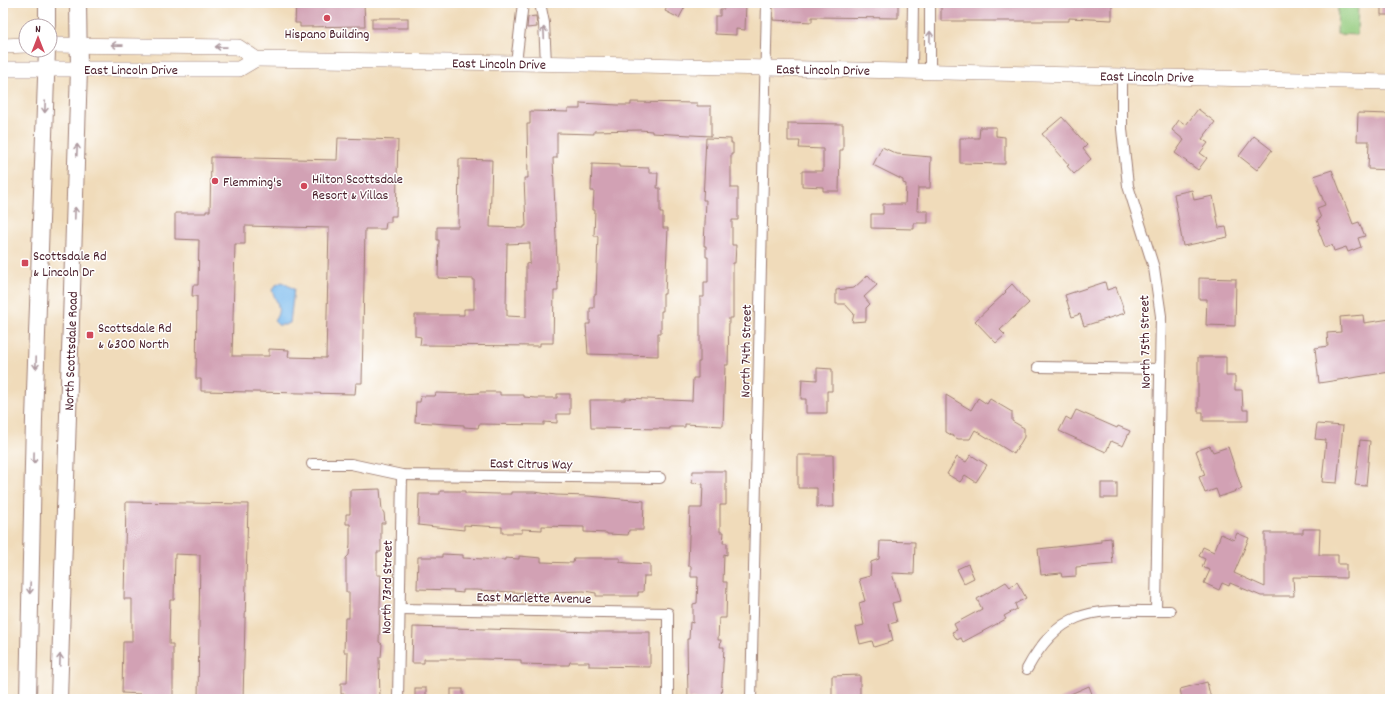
<svg xmlns="http://www.w3.org/2000/svg" width="1393" height="702" viewBox="0 0 1393 702" font-family="Dekko,sans-serif">
  <rect width="100%" height="100%" fill="#fff"/>
  <filter id="ink" filterUnits="userSpaceOnUse"><feTurbulence type="fractalNoise" baseFrequency=".025" numOctaves="2"/><feDisplacementMap in="SourceGraphic" scale="8" xChannelSelector="R" yChannelSelector="G"/><feConvolveMatrix kernelMatrix="1 2 1 2 8 2 1 2 1" color-interpolation-filters="sRGB"/></filter>
  <filter id="wash" filterUnits="userSpaceOnUse"><feTurbulence type="fractalNoise" baseFrequency=".012" numOctaves="4" result="noise"/><feDisplacementMap in="SourceGraphic" scale="16" xChannelSelector="R" yChannelSelector="G"/><feGaussianBlur stdDeviation="0.9" result="paint"/><feColorMatrix in="noise" values="0 0 0 0 0 0 0 0 0 0 0 0 0 0 0 0 0 1.4 0 .05"/><feComposite in="paint" operator="in"/></filter>
  <g filter="url(#wash)">
    <rect width="100%" height="100%" fill="#f0dbba"/>
    <path fill="#93ca7c" stroke="#6e7454" d="M1338,3H1358L1357,35L1337,34Z"/>
    <path fill="#76b8ec" stroke="#606c8c" d="M282,282L294,289L290,323L285,325H278L274,321C283,308 276,303 272,290L276,285Z"/>
    <g id="blocks">
      <g fill="#d2a1b4" fill-rule="evenodd">
        <path d="M296,3H364L365,26L300,27V23H295Z"/>
        <path d="M669,3H687L679,18L665,11Z"/>
        <path d="M724,3H746L745,30L736,29V35L715,34V16H720V9H724Z"/>
        <path d="M773,3H898V18L812,17V22L773,20Z"/>
        <path d="M941,3H1112V20L1069,18V21H941Z"/>
        <rect x="1381" y="3" width="9" height="12"/>
        <path d="M536,16L537,27L527,28L528,17Z"/>
        <rect x="372" y="18" width="36" height="10"/>
        <path d="M631,102L697,103V106H711V136L652,133V131L640,130L594,131V134L557,133V158H553L558,291H554L553,343H540V346L420,345L421,337L415,336V315H464V309H474V279L438,278L439,240H437V227H458L459,159L492,160L490,227L524,228V226H526L524,178H528L527,124H530V111L568,112V109H580V103L618,105H631ZM530,243V263L526,264V317L507,316V309H506L507,244Z"/>
        <path d="M1198,109L1215,122L1202,139L1208,143L1200,153L1207,158L1198,170L1175,153L1184,140L1172,130L1179,120L1186,125Z"/>
        <path d="M1358,113L1390,114V170L1368,169L1369,141H1357Z"/>
        <path d="M1062,117L1087,145L1083,149L1091,159L1074,174L1067,166L1069,165L1042,134Z"/>
        <path d="M788,123L843,124V150H840L839,191H823V187L802,186V171H823V149L799,148L800,141H788Z"/>
        <path d="M980,127H996V136L1005,137V164L960,163V138H979Z"/>
        <path d="M1254,136L1272,150L1257,170L1239,156Z"/>
        <path d="M338,138L398,140L396,216H391V222H386L385,229H365L362,383H356L355,394L201,391V379H196L197,296H192L193,285H198L199,240L175,239V213H206V211H210L211,157L337,160ZM245,226L329,228L326,358L288,357L289,350L269,349V356H232L235,244H245Z"/>
        <path d="M706,138L731,139V143H733V154H731V188H738V220H732V245H736L735,263H733V318H729L728,365H725L723,426L685,424V427H670V429L591,428L590,400H625V398L692,401L693,378H698V362H700V297H704V282H708V257H706V246H704L706,200H703Z"/>
        <path d="M882,147L897,154L931,157L930,188H918L917,211H928V223H914V229L871,228V214H883V204H905L906,184L903,183V180L873,165Z"/>
        <path d="M592,164L619,165V167L649,168V173H658L657,188H660V213H663V228H668L665,294H663V311H661V333H658V356L588,354L586,324H590V308H594V295H596L598,236H594L595,210H593L594,191H591Z"/>
        <path d="M1332,170L1353,224L1359,222L1365,236L1358,238L1361,247L1348,252L1346,247L1334,251L1332,245L1325,247L1318,229L1320,228L1317,220L1321,218L1317,208L1325,205L1314,176Z"/>
        <path d="M1192,190L1194,200L1213,196L1219,228L1226,227L1228,237L1183,246L1174,194Z"/>
        <path d="M868,275L877,285L864,297L870,304L866,308V321L852,322L854,314L845,304H836V290L854,288Z"/>
        <path d="M1199,278L1236,279L1235,326L1206,325L1207,299H1199Z"/>
        <path d="M1105,282L1107,290L1116,287L1125,313L1084,326L1080,314L1072,317L1065,295Z"/>
        <path d="M1012,284L1029,303L1000,330L1005,335L996,343L975,321L1006,292L1005,291Z"/>
        <path d="M1363,315L1364,323L1390,319V372L1319,383L1315,348L1328,346L1327,333L1341,332L1340,317Z"/>
        <path d="M1198,357H1226V376H1235V390H1242L1243,410H1248V421H1203V412H1198Z"/>
        <path d="M817,368L832,369V391H827V413H806V399H801L802,379L817,380Z"/>
        <path d="M479,392H500V395H524V397L535,398H557V394H570V414H557V423L544,422V425L479,424L478,428L464,427V425L415,422L416,402H420L421,396H435L436,393L465,394L479,393Z"/>
        <path d="M946,395L971,410L978,398L987,404L990,399L1012,412V421L1024,428V437L1014,454L975,430L970,439H958L946,432Z"/>
        <path d="M1076,410L1117,428L1118,426L1130,431L1123,446L1111,441L1106,452L1059,431L1066,417L1071,420Z"/>
        <path d="M1317,424L1343,426L1337,483L1322,482L1326,440L1315,439Z"/>
        <path d="M1360,440L1370,441L1366,486L1355,485Z"/>
        <path d="M1210,446L1213,452L1228,447L1242,489L1219,497L1216,489L1205,493L1199,477L1205,475L1196,451Z"/>
        <path d="M798,455H833L834,507H817V488H798Z"/>
        <path d="M971,455L987,465L976,482L965,475L960,482L947,474L957,457L966,462Z"/>
        <path d="M693,471H726V505H720V532H724L723,543H727V555L724,554L723,582H727L726,618H719L718,640H721L720,647H724L721,699H688L687,639H689L690,622L693,623V604L697,603L698,577H691V566H688L690,508H702L703,484L692,483Z"/>
        <rect x="1101" y="483" width="16" height="15"/>
        <path d="M380,489L382,510L384,513L385,523H381V552H377V575H381L379,642L382,644L381,657H379L380,699H345V694H341V683H347L348,652H344L345,618H349V592H346V558L349,555L350,544V524H346V514H350V490Z"/>
        <path d="M440,491H465V493L497,494H511V492H534L556,495L588,496L644,501L643,530H629L628,535L607,534V533L584,532V527L542,526V530L522,529V533H502V527L464,525V530L418,525L419,494H440Z"/>
        <path d="M126,502L248,504L243,699H198L200,555L175,554L174,600H170L169,644H173V699H141V694L122,693L123,642H132V599H124Z"/>
        <path d="M1303,529H1320L1319,555H1338V564H1346V578L1293,577L1294,596H1261L1230,583L1229,586L1222,583L1219,590L1204,583L1210,570L1202,567L1205,559L1199,556L1203,547L1214,552L1221,534L1234,540L1237,533L1249,538L1234,573L1265,587V533H1303Z"/>
        <path d="M1111,538L1113,564L1076,567V576L1062,577L1061,573L1041,575L1038,549L1101,542V539Z"/>
        <path d="M880,541L915,542L914,574L892,573L900,601L892,603L897,622L889,624L893,641L874,647L872,641L860,644L856,627L864,625L859,603L865,601L859,579L870,576L871,562L879,559Z"/>
        <path d="M442,554L463,555V558L505,560V558L519,559V556L541,558V562L573,563L574,558H620V562L627,563L650,564V576H644L643,592H638V596H596V593L584,591L547,592V594L476,590H463V593L453,592L454,590L417,589L418,557H442Z"/>
        <path d="M968,564L974,578L964,583L957,569Z"/>
        <path d="M1006,582L1010,587L1017,582L1026,598L1015,604L1017,609L1004,616L1006,619L963,642L961,638L957,640L952,632L957,630L954,624L982,609L977,599Z"/>
        <path d="M413,627L595,632H650V667L589,666V662H570L569,665H559L521,664V660L484,659H424V663H412Z"/>
        <path d="M860,675V699H832V676Z"/>
        <path d="M1207,682L1211,699H1182L1180,689Z"/>
        <path d="M1089,686L1094,699H1059Z"/>
        <rect x="415" y="688" width="11" height="10"/>
        <rect x="451" y="689" width="12" height="10"/>
      </g>
    </g>
  </g>
  <g filter="url(#ink)">
    <use href="#blocks" fill-opacity="0" stroke="#9d7d72" stroke-width="1"/>
    <g fill="none" stroke-linecap="round" stroke-linejoin="round">
      <g stroke="#9d7d72" stroke-width="12">
        <g id="street">
          <path d="M540,3L544,23L546,63"/>
          <path d="M516,63L523,3"/>
          <path d="M912,70L913,3"/>
          <path d="M930,70V3"/>
          <path d="M1122,76V129L1128,186L1154,268L1161,316L1156,611"/>
          <path d="M1038,367L1160,369"/>
          <path d="M312,464H351L402,475L660,478"/>
          <path d="M400,609L668,613V699"/>
          <path d="M1027,669C1064,600 1102,612 1170,611"/>
          <path d="M398,699L402,475"/>
          <path d="M751,699L767,3"/>
        </g>
      </g>
      <g stroke="#9d7d72" stroke-width="16">
        <g id="secondary">
          <path d="M50,45L238,47L256,59L640,65L1390,82"/>
          <path d="M3,46L26,45"/>
          <path d="M3,69H239L256,59"/>
        </g>
      </g>
      <g stroke="#9d7d72" stroke-width="18">
        <g id="primary">
          <path d="M47,26V3"/>
          <path d="M28,699L34,419L47,50"/>
          <path d="M59,699L79,69L78,3"/>
        </g>
      </g>
      <use href="#street" stroke="#fff" stroke-width="10"/>
      <use href="#secondary" stroke="#fff" stroke-width="15"/>
      <use href="#primary" stroke="#fff" stroke-width="16"/>
    </g>
    <defs><path id="oneway-shaft" d="M-6 0H5M1.5-3L5.5 0L1.5 3" fill="none" stroke-width="1.6" stroke-linecap="round" stroke-linejoin="round"/></defs>
    <g stroke="#ae9aa0">
      <use href="#oneway-shaft" transform="translate(544 33) rotate(-93)"/>
      <use href="#oneway-shaft" transform="translate(930 37) rotate(-89)"/>
      <use href="#oneway-shaft" transform="translate(117 45) rotate(-179)"/>
      <use href="#oneway-shaft" transform="translate(221 47) rotate(-179)"/>
      <use href="#oneway-shaft" transform="translate(45 107) rotate(92)"/>
      <use href="#oneway-shaft" transform="translate(77 150) rotate(-88)"/>
      <use href="#oneway-shaft" transform="translate(75 213) rotate(-88)"/>
      <use href="#oneway-shaft" transform="translate(36 363) rotate(92)"/>
      <use href="#oneway-shaft" transform="translate(34 458) rotate(91)"/>
      <use href="#oneway-shaft" transform="translate(30 588) rotate(92)"/>
      <use href="#oneway-shaft" transform="translate(60 660) rotate(-88)"/>
    </g>
  </g>
  <g fill="#d1495b" stroke="#fff" stroke-width="1.5">
    <circle cx="327" cy="18" r="4"/>
    <circle cx="215" cy="181" r="4"/>
    <circle cx="304" cy="186" r="4"/>
    <rect x="21" y="259" width="8" height="8" rx="2"/>
    <rect x="86" y="331" width="8" height="8" rx="2"/>
  </g>
  <g text-anchor="middle" stroke-width="3" stroke-linejoin="round" paint-order="stroke">
    <g font-size="14" fill="#4a1f2b" stroke="#fff" text-anchor="start">
      <text x="327" y="38" text-anchor="middle">Hispano Building</text>
      <text x="312" y="183">Hilton Scottsdale<tspan x="312" dy="16">Resort &amp; Villas</tspan></text>
      <text x="223" y="186">Flemming's</text>
      <text x="33" y="260">Scottsdale Rd<tspan x="33" dy="16">&amp; Lincoln Dr</tspan></text>
      <text x="98" y="332">Scottsdale Rd<tspan x="98" dy="16">&amp; 6300 North</tspan></text>
    </g>
    <g font-size="14" fill="#4a1f2b" stroke="#fff">
      <text transform="translate(499 63) rotate(1)" y="5">East Lincoln Drive</text>
      <text x="131" y="74">East Lincoln Drive</text>
      <text transform="translate(823 69) rotate(1)" y="5">East Lincoln Drive</text>
      <text transform="translate(1147 76) rotate(1)" y="5">East Lincoln Drive</text>
      <text transform="translate(1144 342) rotate(-91)" y="5">North 75th Street</text>
      <text transform="translate(70 351) rotate(-88)" y="5">North Scottsdale Road</text>
      <text transform="translate(745 351) rotate(-89)" y="5">North 74th Street</text>
      <text transform="translate(531 463) rotate(1)" y="5">East Citrus Way</text>
      <text transform="translate(386 587) rotate(-89)" y="5">North 73rd Street</text>
      <text transform="translate(534 597) rotate(1)" y="5">East Marlette Avenue</text>
    </g>
  </g>
  <rect width="1393" height="702" fill="none" stroke="#fff" stroke-width="16"/>
  <g transform="translate(38 38)"><circle r="19" fill="#ffffff" stroke="#b7a5aa"/>
  <path d="M0-3L7 15L0 10L-7 15Z" fill="#d1495b"/>
  <text y="-6" font-size="11" font-weight="bold" text-anchor="middle" fill="#4a1f2b">N</text>
  </g>
</svg>
